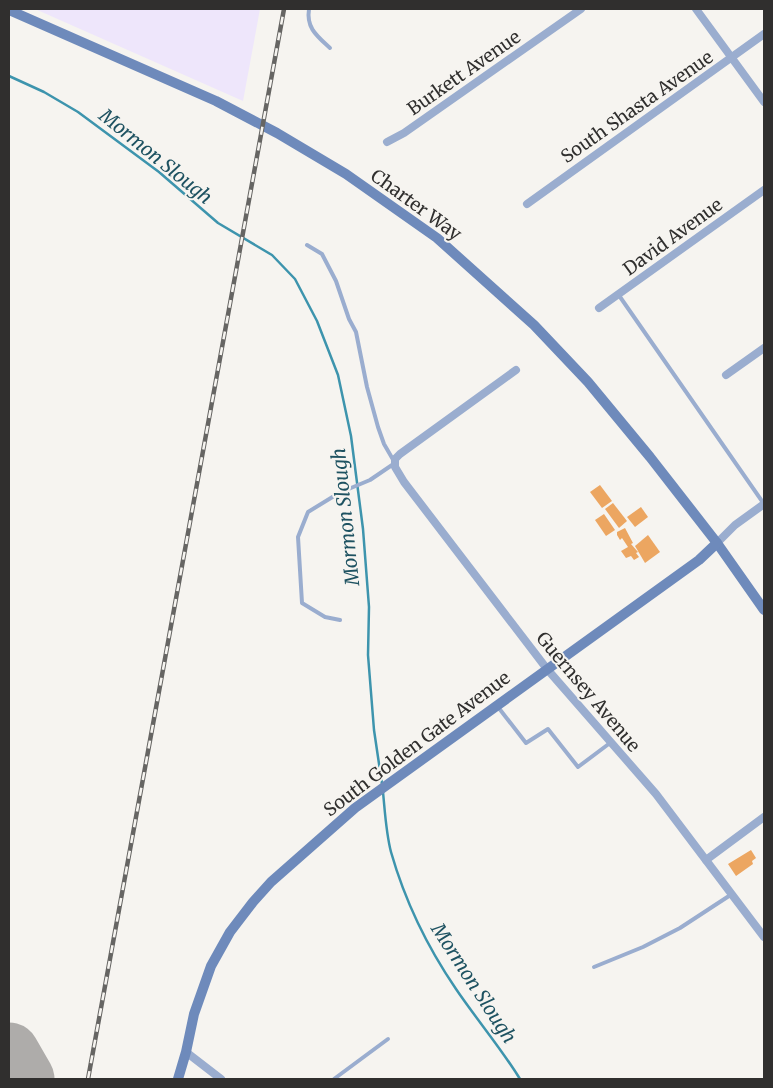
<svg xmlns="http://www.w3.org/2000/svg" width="773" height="1088" viewBox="0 0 773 1088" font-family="Merriweather,serif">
  <rect width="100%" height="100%" fill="#f6f4f0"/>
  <path fill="#efeadf" d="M9,1024L40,1079H41H9Z"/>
  <path fill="#eee6fb" d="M35,9H260L243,101Z"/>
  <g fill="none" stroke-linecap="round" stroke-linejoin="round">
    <g stroke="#3d94ad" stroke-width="2.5">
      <path d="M9,76L44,92L78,112L159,172L218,223L272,255L295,279L317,321L338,375L351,436L363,529L369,607L368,655L374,730L382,784"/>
      <path d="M383,792C385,812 386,833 391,852C405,901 428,948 456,989C477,1020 501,1048 520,1079"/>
    </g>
    <path stroke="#aeacaa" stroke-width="61" d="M9,1053L24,1079"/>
  </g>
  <g fill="#eca661">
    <path d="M600,485L612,501L602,508L590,492Z"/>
    <path d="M613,503L627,521L619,528L605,509Z"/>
    <path d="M641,507L648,517L635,527L627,517Z"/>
    <path d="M604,514L615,530L606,536L595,520Z"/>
    <path d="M625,528L633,543L631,544L638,552L636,553L639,557L634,560L631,556L626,558L621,551L628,547L622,538L620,540L617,535V532Z"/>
    <path d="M648,535L660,552L645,563L635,546Z"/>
    <path d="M751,850L756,858L752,861L753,864L736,876L728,864Z"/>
  </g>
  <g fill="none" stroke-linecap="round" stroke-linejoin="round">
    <g stroke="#9aadcf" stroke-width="4">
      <path d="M309,9C306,28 317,36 330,48"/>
      <path d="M307,245L322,254L336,281L349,319L356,332L367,387L378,427L384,444L395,463L370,480L339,493L308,512L298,537L302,603L325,617L340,620"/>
      <path d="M618,294L764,504"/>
      <path d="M498,707L526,743L548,729L578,767L610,743"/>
      <path d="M594,967L643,947L680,928L732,894"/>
      <path d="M334,1079L388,1039"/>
    </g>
    <g stroke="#9aadcf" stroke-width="8">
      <path d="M696,9L764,102"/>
      <path d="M387,142L404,133L581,9"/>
      <path d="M527,204L764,34"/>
      <path d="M599,308L764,190"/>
      <path d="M516,370L400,454L395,459V467L404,482L547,669L656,794L764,937"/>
      <path d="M726,375L764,348"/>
      <path d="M717,543L735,525L764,504"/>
      <path d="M706,860L764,817"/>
      <path d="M186,1052L221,1079"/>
    </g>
    <g stroke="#6e8abb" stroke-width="10">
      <path d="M9,10L216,101L277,133L346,174L437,238L534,325L588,382L650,457L717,543L764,610"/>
      <path d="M178,1079L186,1052L194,1014L211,966L230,932L253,902L271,882L355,808L699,560L717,543"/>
    </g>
    <g stroke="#666563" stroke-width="4.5">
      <path id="rail" d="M88,1079L284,9"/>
    </g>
    <use href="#rail" stroke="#f6f4f0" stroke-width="2.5" stroke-dasharray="8" stroke-linecap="butt"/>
  </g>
  <g text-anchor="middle" stroke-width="4" stroke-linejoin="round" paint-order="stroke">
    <g font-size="18" fill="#302f2e" stroke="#f6f4f0">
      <text transform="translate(464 73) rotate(-35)" y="6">Burkett Avenue</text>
      <text transform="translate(637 107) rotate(-35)" y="6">South Shasta Avenue</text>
      <text transform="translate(416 205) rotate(36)" y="6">Charter Way</text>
      <text transform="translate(673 237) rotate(-36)" y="6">David Avenue</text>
      <text transform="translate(588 692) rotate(50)" y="6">Guernsey Avenue</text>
      <text transform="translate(417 744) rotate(-37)" y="6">South Golden Gate Avenue</text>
    </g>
    <g font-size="19" font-style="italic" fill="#1e5261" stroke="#f6f4f0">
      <text transform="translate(156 156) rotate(39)" y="7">Mormon Slough</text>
      <text transform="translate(345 517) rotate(-96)" y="7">Mormon Slough</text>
      <text transform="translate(474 983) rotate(57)" y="7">Mormon Slough</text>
    </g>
  </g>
  <rect width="773" height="1088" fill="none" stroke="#302f2e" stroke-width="20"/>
</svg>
